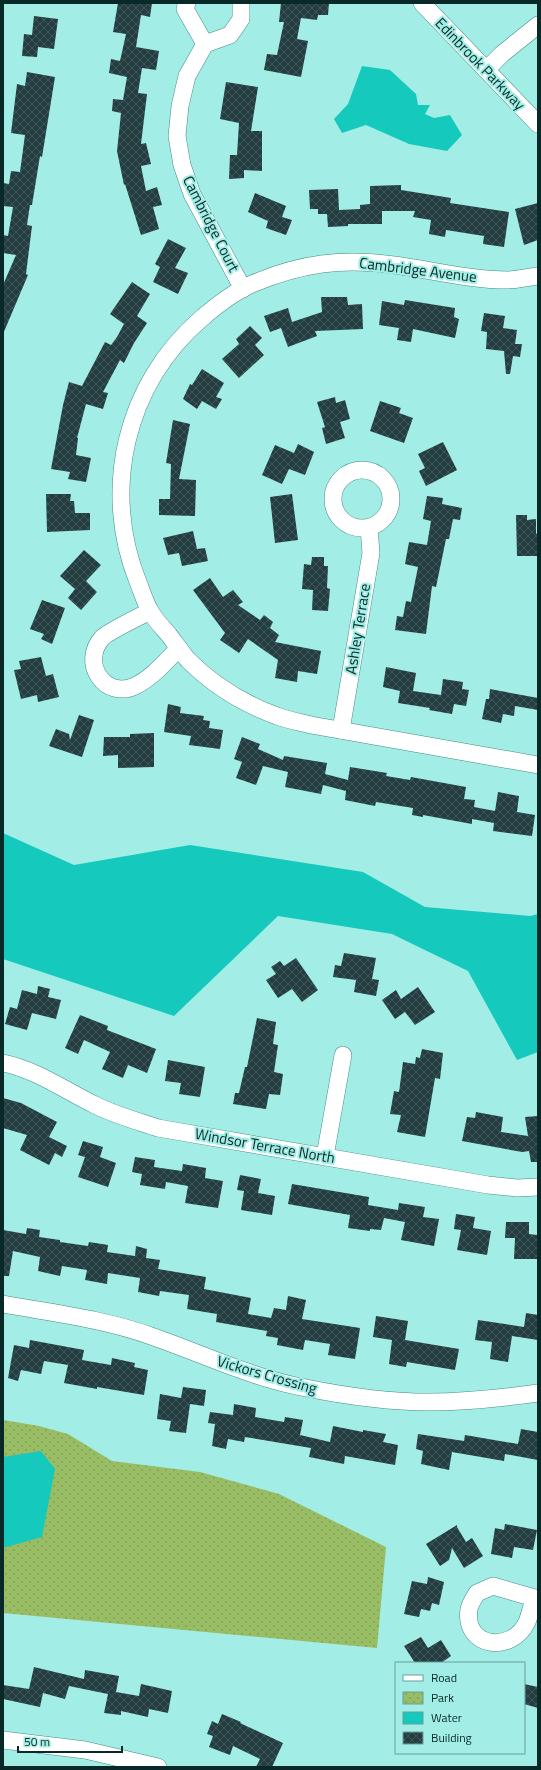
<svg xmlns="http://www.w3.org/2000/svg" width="541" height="1770" viewBox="0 0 541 1770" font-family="'Titillium Web',sans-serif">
  <defs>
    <pattern id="park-dots" width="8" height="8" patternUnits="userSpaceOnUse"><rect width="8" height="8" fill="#99bd65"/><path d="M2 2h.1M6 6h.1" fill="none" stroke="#82a258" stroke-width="1.8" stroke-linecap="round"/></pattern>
    <pattern id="building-cross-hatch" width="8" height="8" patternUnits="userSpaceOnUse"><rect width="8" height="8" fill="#233d40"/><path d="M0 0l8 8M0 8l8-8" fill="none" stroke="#405759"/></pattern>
  </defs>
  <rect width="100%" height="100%" fill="#a2eee6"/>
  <path fill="url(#park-dots)" d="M3,1420L39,1426L68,1434L112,1461L200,1472L279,1494L386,1547L377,1648L3,1613Z"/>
  <g fill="#16c9bd">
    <path d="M362,66L390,70L416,94L418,105H430L425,114L434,118L450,115L462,135L447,151L409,144L366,125L342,133L334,119L348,104Z"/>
    <path d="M3,833L74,865L190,845L363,872L425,907L530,916L538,914V1052L517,1060L468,971L392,934L278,916L174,1016L3,959Z"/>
    <path d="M41,1451L55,1469L42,1537L3,1548V1457Z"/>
  </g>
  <g fill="url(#building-cross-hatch)">
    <path d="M118,3H152L150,17L141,15L136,47L159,51L156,70L142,68L138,93L147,94L141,144L146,143L151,164L141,166L146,191L157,187L162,205L153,207L159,229L141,235L125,184L124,185L117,151L121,113L112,111L113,99L123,100L127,77L109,73L111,59L120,61L126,34L113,32Z"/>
    <path d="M281,3H329L328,15H318L317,20L301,18L297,39L308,41L301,77L264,70L267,54L277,55L284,22H279Z"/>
    <path d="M34,16L58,19L54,49L38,47L37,57L22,56L24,34L32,35Z"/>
    <path d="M27,72L55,77L42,157L40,156L32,205H30L27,225L32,226L26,274L28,275L3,334V285L16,255L3,253V235L8,236L13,207L3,206V183L9,184L11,171L20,172L25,135L11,133L17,84L25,86Z"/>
    <path d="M226,82L258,87L251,131H262V171L244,170V178L229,179L230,155H237L239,123L220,119Z"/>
    <path d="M401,185V190L451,198L450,203L509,212L504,247L483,244L484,236L446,230L445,237L429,234L431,220L413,217L415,211H382V224H348V226L328,227L327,214H318V209H310L309,190L338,189L339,210L360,209V205L370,204V186Z"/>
    <path d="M255,193L286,206L282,217L292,220L286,235L266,228L268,221L248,212Z"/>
    <path d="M538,203V240L524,245L515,209Z"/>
    <path d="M168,239L186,248L175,268L188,273L178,294L153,282L160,267L155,264Z"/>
    <path d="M132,282L150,294L137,316L147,323L134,343L124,363L120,360L103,392L108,393L103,409L86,404L77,438H78L76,455L91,458L86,482L68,479L70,472L51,469L63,405L69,382L82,386L105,342L111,345L117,337L124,324L110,314Z"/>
    <path d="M321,297H347L348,305L362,304L363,329L315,331L317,336L288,347L281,328L270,332L264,316L288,308L292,322L322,312Z"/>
    <path d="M405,300L455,308L454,317L459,319L455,338L413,329L411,342L397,340L399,328L379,325L382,301L404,305Z"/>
    <path d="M484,313L505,316L503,328L517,330L515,344H522L520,357L513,356L510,374H506L504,351L486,349L487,332L481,331Z"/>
    <path d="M250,326L262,338L255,345L264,355L239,378L222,359L239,344L236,339Z"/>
    <path d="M202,369L224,383L216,397L222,399L216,409L202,401L197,409L183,399L190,384L192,385Z"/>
    <path d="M335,397L336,403L345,400L350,419L340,422L345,438L326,444L322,428L325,427L317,402Z"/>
    <path d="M380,401L401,408L399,413L413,418L404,443L370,431Z"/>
    <path d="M173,420L190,424L179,479L196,480L195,516L159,515V499H170L171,464L166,463Z"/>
    <path d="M443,442L457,470L426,486L419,471L425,468L418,454Z"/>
    <path d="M298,444L314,452L305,475L289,469L282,484L262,475L275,445L294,453Z"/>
    <path d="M46,494H71L70,501H74L75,513H90V530L47,532Z"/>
    <path d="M292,494L298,540L275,543L270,497Z"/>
    <path d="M427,496L443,498L442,504L462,508L460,520L453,519L449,539H446L436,587L432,586L426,634L395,630L397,616L403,617L406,601L411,602L418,567L405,564L409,542L427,545L431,521L423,519Z"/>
    <path d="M516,515H527V520L536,519V534L538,533V556H517Z"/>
    <path d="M193,531L197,549L205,548L208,561L182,566L179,553L168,555L163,538Z"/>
    <path d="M84,550L101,565L86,581L97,592L81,610L68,598L75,589L60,576Z"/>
    <path d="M312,557H324V566H328L327,588L330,589L328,611L312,610L313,590L302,589L304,564L311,565Z"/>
    <path d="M210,578L223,597L233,590L243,602L238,605L260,620L264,615L273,622L270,628L279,635L275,642L321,651L317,674L298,671L297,682L275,678L278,660L248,639L239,653L220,640L225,633L193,590Z"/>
    <path d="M42,600L65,608L52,644L41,639L44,634L30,629Z"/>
    <path d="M41,657L46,676L53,674L59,697L38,702L37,695L21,699L14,670L21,669L19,661Z"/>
    <path d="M386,667L416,673L413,691L441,695L443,679L463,682L462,689L469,690L466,706L454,704L452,714L429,710L430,708L398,703L400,691L383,687Z"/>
    <path d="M490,689L538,698V710L515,706L514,716L503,714L501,723L482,719L486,699H489Z"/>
    <path d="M168,704L181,707L180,713L204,716L203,720L210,721L209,728L223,730L220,749L189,745L191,736L164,732Z"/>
    <path d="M79,715L94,720L82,757L49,746L56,729L69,734L70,740Z"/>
    <path d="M154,733V767L118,768V755L103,756L104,737H130V734Z"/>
    <path d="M242,737L260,744L258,749L283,760L284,756L327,763L325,774L348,780L350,767L387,773L386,776L410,780L411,777L466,787L464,799L475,800L474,807L495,811L498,792L519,796L517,812L535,815L532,836L493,831L494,823L472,819V824L423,815V817L412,815L413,808L376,802L375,806L345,800L346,791L323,785L321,794L285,787L288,772L263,766L256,785L236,778L242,762L234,759Z"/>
    <path d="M344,953L376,958L372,979L379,980L376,996L354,992L356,980L333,977L335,965L341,966Z"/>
    <path d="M296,958L318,990L302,1002L292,989L278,998L266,980L276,974L271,967L280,961L284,966Z"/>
    <path d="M38,986L50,989L48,997L61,1000L56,1019L32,1013L27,1030L5,1024L10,1007L17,1009L22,990L37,994Z"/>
    <path d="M418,987L435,1012L415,1025L405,1012L395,1019L382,1000L396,990L401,999Z"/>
    <path d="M80,1015L108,1026L107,1030L156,1049L147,1073L128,1065L123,1078L102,1069L110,1052L84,1040L78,1054L65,1048Z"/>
    <path d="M257,1018L276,1022L273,1044L278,1045L274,1072L283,1074L280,1095L269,1094L266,1109L233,1104L235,1093H239L245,1067H247Z"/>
    <path d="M422,1049L443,1053L440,1079L435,1078L425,1137L397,1132L401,1115L390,1114L394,1091L399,1092L403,1062L415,1064L416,1057L420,1058Z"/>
    <path d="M168,1060L205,1067L200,1097L179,1094L181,1083L165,1081Z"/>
    <path d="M3,1098L21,1103L57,1122L49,1137L67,1146L62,1157L55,1153L49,1165L20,1150L27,1135L3,1128Z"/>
    <path d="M476,1112L503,1117L501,1132L528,1136L525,1117L538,1116V1162H531L529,1151L522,1152L462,1141L467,1117L475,1118Z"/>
    <path d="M83,1141L103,1147L100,1157L116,1163L108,1187L78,1177L85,1157L78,1155Z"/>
    <path d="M135,1157L155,1160L154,1167L182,1171L183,1164L206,1168L205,1178L223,1181L218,1208L185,1203L188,1186L166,1182L165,1189L140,1185L142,1174L132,1172Z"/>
    <path d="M240,1175L261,1179L258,1193L275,1196L272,1215L241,1210L244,1191L237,1190Z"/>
    <path d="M292,1184L369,1197L368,1205L398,1210L399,1203L425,1207L423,1217L439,1219L434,1246L401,1240L405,1222L384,1218L381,1230L370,1229V1231L348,1228L350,1215L288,1204Z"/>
    <path d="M456,1214L475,1217L473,1228L491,1231L487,1255L457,1250L461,1230L454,1229Z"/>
    <path d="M506,1222H529V1234L537,1235L538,1259H514L515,1238H505Z"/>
    <path d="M27,1228L40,1230L39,1237L60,1240V1242L88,1246L89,1242L108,1245L107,1252L135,1256L136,1246L147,1249L146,1258L160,1260L158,1269L206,1277L204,1289L251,1298L248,1314L271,1318L274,1308L286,1310L288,1296L306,1300L302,1319L360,1328L355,1359L328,1355L330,1344L305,1340L303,1350L277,1345L278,1338L266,1336L267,1331L216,1322L217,1314L187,1309L189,1295L160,1291L159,1296L138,1292L140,1278L108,1273L107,1284L85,1280L87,1270L62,1266L60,1276L38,1271L40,1257L13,1251L9,1276H3V1230L26,1234Z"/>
    <path d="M526,1313L538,1315V1340L512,1336L508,1362L490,1359L492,1342L475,1340L478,1320L524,1327Z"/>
    <path d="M376,1316L408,1321L405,1340L459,1349L455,1370L407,1362L406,1367L389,1364L392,1340L373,1337Z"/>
    <path d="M30,1340L84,1350L82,1360L111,1365L112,1358L135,1363L134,1367L148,1370L144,1395L97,1387V1389L64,1383L68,1365L44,1361L41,1374L21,1370L18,1381L8,1378L14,1345L29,1348Z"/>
    <path d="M183,1387L206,1390L204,1406L190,1404L186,1433L169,1431L171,1421L157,1419L160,1394L181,1398Z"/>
    <path d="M234,1404L256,1408L255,1417L284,1422L285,1417L303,1420L300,1435L330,1442L333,1426L363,1432V1430L386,1434L383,1442L398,1445L395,1465L345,1456L344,1464L309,1457L311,1448L245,1437L244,1442L228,1439L226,1449L212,1446L215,1424L208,1423L210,1412L233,1415Z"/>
    <path d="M521,1429L538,1432V1460L505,1454L504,1461L452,1452L449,1470L421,1464L423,1451L416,1449L418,1434L464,1441L465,1435L518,1444Z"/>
    <path d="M505,1524L537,1530L533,1550L514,1547L512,1558L491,1554L495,1528L504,1530Z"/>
    <path d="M457,1525V1527L466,1542L472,1538L483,1556L464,1568L452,1548L449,1560L440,1566L426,1544Z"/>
    <path d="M428,1577L444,1582L439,1605L432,1603L430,1611L421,1609L419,1617L404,1614L412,1581L427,1584Z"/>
    <path d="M421,1637L428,1648L441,1640L451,1656L441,1663H415L404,1646Z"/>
    <path d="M34,1667L84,1679L85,1670L119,1676L116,1692L139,1696L141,1684L172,1691L168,1713L149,1709L148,1717L121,1711V1715L104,1713L108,1694L69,1686L65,1699L43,1693L40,1707L3,1699V1685L29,1689Z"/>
    <path d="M524,1684L538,1687V1708L524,1704Z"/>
    <path d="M222,1714L241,1722L240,1723L283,1743L272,1767H256L260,1759L233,1746L230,1755L209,1747L213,1736L207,1734L212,1721L218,1724Z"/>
  </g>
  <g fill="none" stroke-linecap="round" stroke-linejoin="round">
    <g stroke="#418d86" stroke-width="18">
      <g id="minor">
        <path d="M187,3L185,9L205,44"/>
        <path d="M241,3V19L230,35L205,44L187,76L180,106L177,136L182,165L192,194L243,289"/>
        <path d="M422,3L538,124"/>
        <path d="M486,70L502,54L538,25"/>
        <path d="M538,276C528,277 517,280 508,280C470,280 432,270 394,265C342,258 301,263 252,284C234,292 217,305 202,318C125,384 101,490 138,582C142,592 145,602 150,611C155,620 163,628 169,635C175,643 181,652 188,660C212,684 244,704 277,716C287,720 299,722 311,725L538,765"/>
        <circle cx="362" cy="499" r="29"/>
        <path d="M150,611C139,617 109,631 102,638C80,663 105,700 135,686C152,678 166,661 179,648"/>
        <path d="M341,730L371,553L369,528"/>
        <path d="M3,1063C37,1070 64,1090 95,1105C115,1115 137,1121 158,1128L488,1185L517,1188L538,1187"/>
        <path d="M325,1156L343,1055"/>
        <path d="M3,1304C52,1313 104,1319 151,1336C203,1354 252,1378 306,1388C346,1396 389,1402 429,1402C466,1402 502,1398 538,1393"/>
        <path d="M534,1598C532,1606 530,1614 527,1622C512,1654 463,1648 469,1609C470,1604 474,1598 477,1593L493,1586L538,1599"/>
        <path d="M3,1740L85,1750L158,1767"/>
      </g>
    </g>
    <use href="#minor" stroke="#fff" stroke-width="17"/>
  </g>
  <g text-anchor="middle" stroke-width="4" stroke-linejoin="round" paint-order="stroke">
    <g font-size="15" fill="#082927" stroke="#a2eee6">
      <text transform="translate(480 64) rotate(46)" y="5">Edinbrook Parkway</text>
      <text transform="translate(211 224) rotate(63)" y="5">Cambridge Court</text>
      <text transform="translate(418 270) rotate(7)" y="5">Cambridge Avenue</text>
      <text transform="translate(358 629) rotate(-81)" y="5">Ashley Terrace</text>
      <text transform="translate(265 1146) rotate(10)" y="5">Windsor Terrace North</text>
      <text transform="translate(267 1375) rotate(16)" y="5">Vickors Crossing</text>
    </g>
  </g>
  <rect width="541" height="1770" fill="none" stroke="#082927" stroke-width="8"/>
  <rect x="395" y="1662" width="130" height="92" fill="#a2eee6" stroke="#649f9a"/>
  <rect x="403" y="1675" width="20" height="6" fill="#ffffff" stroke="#649f9a"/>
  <text x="431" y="1682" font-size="12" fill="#082927">Road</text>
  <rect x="403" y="1692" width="20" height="12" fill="url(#park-dots)" stroke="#649f9a"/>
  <text x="431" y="1702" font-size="12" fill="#082927">Park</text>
  <rect x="403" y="1712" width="20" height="12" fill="#16c9bd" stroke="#649f9a"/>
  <text x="431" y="1722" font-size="12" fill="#082927">Water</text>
  <rect x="403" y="1732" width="20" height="12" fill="url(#building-cross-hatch)" stroke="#649f9a"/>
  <text x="431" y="1742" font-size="12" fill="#082927">Building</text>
  <path d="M18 1746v6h104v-6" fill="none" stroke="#082927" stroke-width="2"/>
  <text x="24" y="1746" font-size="12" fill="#082927" stroke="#a2eee6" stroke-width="3" paint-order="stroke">50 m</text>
</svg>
